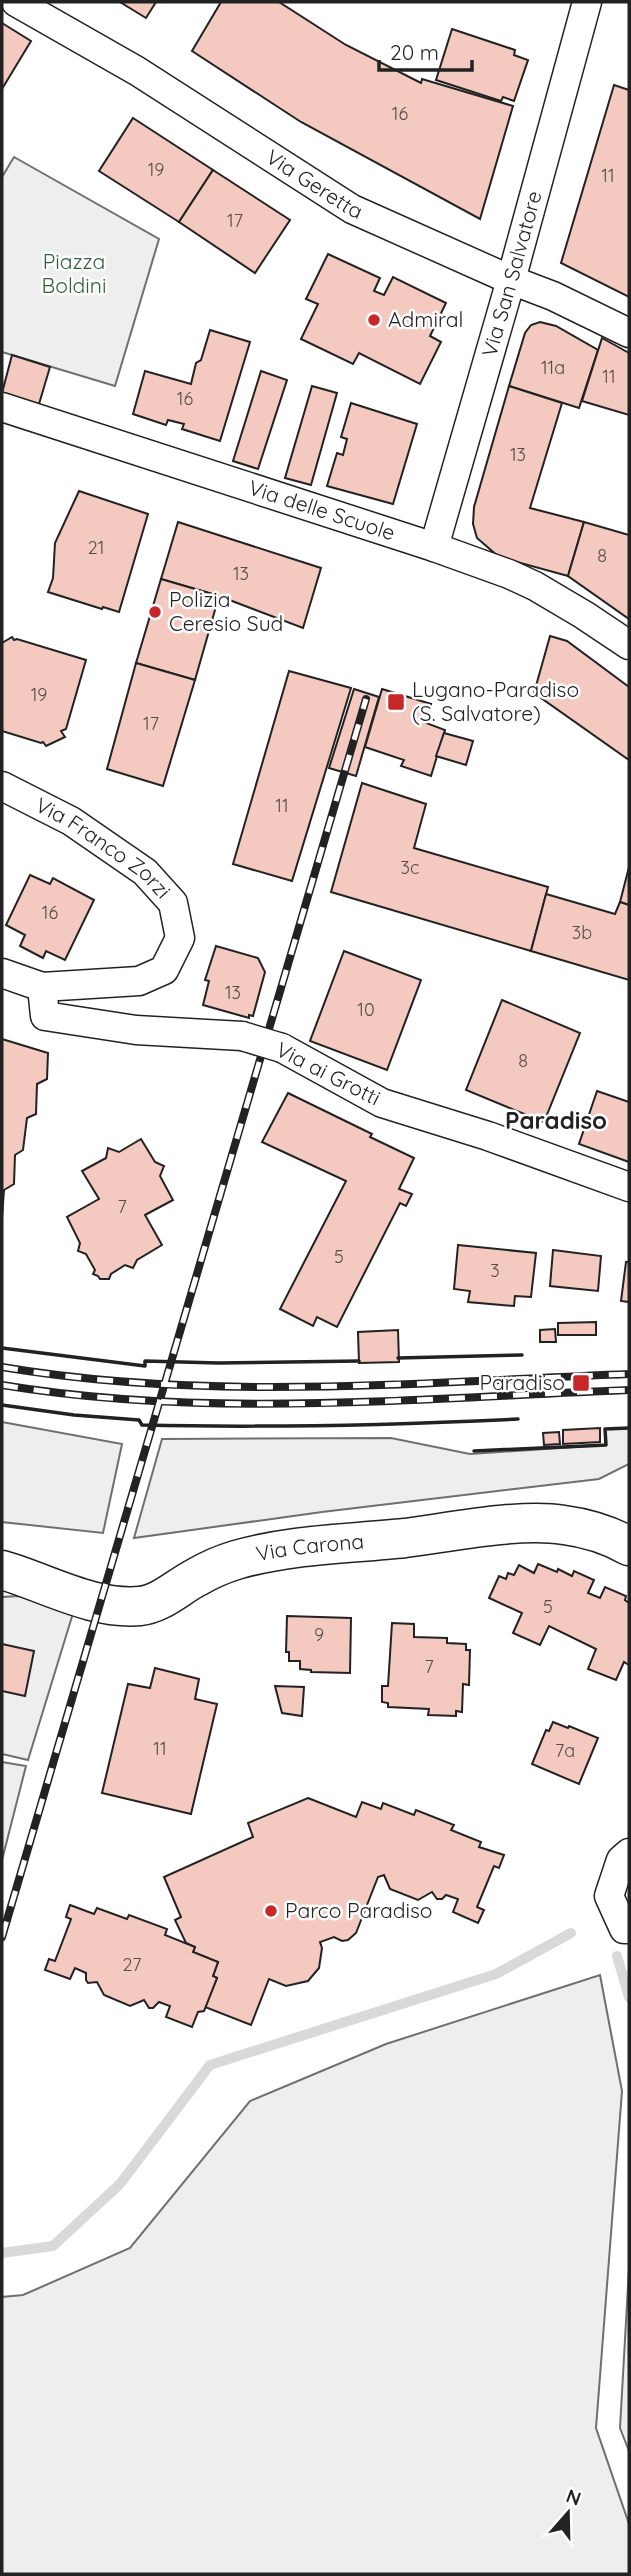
<svg xmlns="http://www.w3.org/2000/svg" width="631" height="2576" viewBox="0 0 631 2576" font-family="Quicksand,sans-serif">
  <rect width="100%" height="100%" fill="#fff"/>
  <g fill="#eee" stroke="#6f6f6f" stroke-width="2">
    <path d="M14,157L159,239L115,386L2,352V177Z"/>
    <path d="M2,1422L122,1444L103,1533L2,1522Z"/>
    <path d="M629,1428V1464L599,1479L322,1512L134,1538L162,1439L391,1438L470,1454L605,1445V1429Z"/>
    <path d="M19,1596L74,1610L28,1760L2,1754V1597Z"/>
    <path d="M2,1762L26,1766L2,1860Z"/>
    <path d="M600,1975L622,2091L596,2428L629,2524V2574H2V2297L23,2295L130,2248L250,2101L386,2044Z"/>
    <path d="M629,2268V2451L620,2428Z"/>
  </g>
  <g fill="none" stroke-linecap="round" stroke-linejoin="round">
    <g stroke="#d9d9d9" stroke-width="10">
      <path d="M617,1956L629,1997"/>
      <path d="M2,2253L53,2246L120,2184L210,2065L496,1974L571,1933"/>
    </g>
  </g>
  <g fill="#f3c9c0" stroke="#222" stroke-width="2">
    <path d="M120,2H156L146,18Z"/>
    <path d="M221,2H279L346,45L421,83L422,79L513,106L480,219L301,122L192,51Z"/>
    <path d="M2,23L31,41L2,89Z"/>
    <path d="M452,29L515,50L514,55L528,60L514,101L503,97L501,101L436,80Z"/>
    <path d="M614,85L629,90V297L561,263Z"/>
    <path d="M133,118L213,170L179,222L99,171Z"/>
    <path d="M213,170L290,220L255,273L179,222Z"/>
    <path d="M328,254L380,278L374,291L384,295L393,277L446,303L430,336L441,342L420,384L359,353L353,364L301,339L318,304L306,299Z"/>
    <path d="M540,322L556,326L598,350L579,408L509,386L525,333L531,325Z"/>
    <path d="M210,330L250,342L220,441L182,429L184,424L168,420L166,425L133,414L145,371L191,384L196,363L201,360Z"/>
    <path d="M602,338L629,353V415L582,401Z"/>
    <path d="M12,355L50,367L39,404L2,393Z"/>
    <path d="M261,371L287,380L258,469L233,461Z"/>
    <path d="M312,386L337,393L311,485L285,478Z"/>
    <path d="M509,386L562,403L530,508L584,522L568,576L499,557L477,538L473,524L474,507Z"/>
    <path d="M351,403L417,424L393,504L327,486L337,453L343,455L347,439L341,437Z"/>
    <path d="M79,491L148,514L119,612L103,607L102,609L48,592L53,578L55,543Z"/>
    <path d="M178,522L321,568L303,628L219,596L161,579Z"/>
    <path d="M584,522L629,535V619L568,576Z"/>
    <path d="M161,579L219,596L195,680L136,663Z"/>
    <path d="M550,636L567,641L629,687V760L534,693Z"/>
    <path d="M12,637L14,640L17,639L86,660L66,729L61,731L65,737L46,746L43,742L41,743L2,731V643Z"/>
    <path d="M136,663L195,680L163,786L107,769Z"/>
    <path d="M289,671L351,688L292,881L233,864Z"/>
    <path d="M354,689L379,697L356,776L329,768Z"/>
    <path d="M382,689L431,704L426,723L445,730L431,776L401,766L404,760L365,747Z"/>
    <path d="M444,733L473,741L466,765L436,756Z"/>
    <path d="M362,783L426,804L414,848L548,887L531,951L331,892Z"/>
    <path d="M629,867V905L620,902Z"/>
    <path d="M30,875L50,884L53,878L94,900L65,960L46,951L43,958L20,946L25,935L6,925Z"/>
    <path d="M546,894L615,914L620,902L629,905V980L531,951Z"/>
    <path d="M216,946L258,958L265,972L253,1016L249,1015V1018L203,1005L209,981L205,980Z"/>
    <path d="M344,951L421,980L387,1070L310,1041Z"/>
    <path d="M502,1000L580,1033L544,1122L466,1090Z"/>
    <path d="M2,1039L48,1053L47,1079L37,1084L36,1114L27,1118L23,1150L15,1155L14,1184L4,1190L2,1218Z"/>
    <path d="M597,1091L629,1102V1162L579,1144Z"/>
    <path d="M288,1093L372,1134L370,1137L414,1158L399,1189L412,1194L406,1206L400,1203L337,1327L317,1317L313,1326L280,1309L346,1181L262,1142Z"/>
    <path d="M141,1139L155,1162L164,1166L160,1176L173,1200L145,1215L162,1245L137,1260L133,1268L125,1265L111,1274L109,1279H100L98,1276L93,1274L95,1270L86,1254L78,1251L80,1243L67,1217L99,1199L82,1171L106,1158L108,1148L119,1152Z"/>
    <path d="M458,1245L536,1253L531,1297L515,1296L514,1306L468,1302L470,1291L454,1289Z"/>
    <path d="M553,1250L601,1256L598,1291L550,1286Z"/>
    <path d="M626,1262H629V1302L621,1301Z"/>
    <path d="M596,1322V1335H558V1323Z"/>
    <path d="M555,1329L556,1342H540V1330Z"/>
    <path d="M398,1330L399,1362L359,1363L358,1332Z"/>
    <path d="M600,1428V1442L563,1444V1430Z"/>
    <path d="M559,1432L560,1444L544,1445L543,1433Z"/>
    <path d="M538,1564L557,1572L558,1569L572,1576L574,1571L594,1580L588,1593L600,1598L605,1587L626,1596L625,1600L629,1603V1665L624,1662L616,1680L588,1669L596,1649L549,1626L540,1645L513,1633L522,1613L489,1598L499,1576L506,1579L508,1573L514,1575L519,1565L534,1573Z"/>
    <path d="M287,1616L351,1618L350,1673L311,1672V1670L300,1669V1661H289V1652H286Z"/>
    <path d="M392,1623L414,1624V1637L447,1638V1643L466,1644V1650H470L469,1685L463,1684L462,1712L456,1711V1716L428,1715L429,1709L388,1707V1703L382,1702V1686H388Z"/>
    <path d="M2,1644L34,1651L25,1696L2,1691Z"/>
    <path d="M155,1668L199,1679L195,1699L217,1704L191,1814L102,1793L128,1684L150,1688Z"/>
    <path d="M275,1686L304,1687L302,1716L282,1713Z"/>
    <path d="M553,1722L568,1728L569,1726L598,1738L579,1784L532,1764L546,1730L549,1731Z"/>
    <path d="M308,1798L356,1817L362,1802L381,1809L383,1803L414,1815L416,1810L454,1825L451,1830L481,1842L479,1847L504,1855L499,1868L494,1866L477,1907L484,1910L478,1923L453,1912L458,1899L446,1895L442,1899H437L432,1892L418,1900L390,1889L384,1875L378,1877L356,1933L348,1940L342,1941L334,1937L320,1942L322,1948L319,1968L308,1981L286,1986L269,1979L251,2025L205,2007L217,1978L213,1976L218,1962L193,1952L195,1947L186,1943L175,1920L181,1917L164,1877L253,1837L248,1823Z"/>
    <path d="M70,1905L94,1914L97,1908L127,1919L129,1915L167,1929L165,1935L195,1947L193,1952L218,1962L213,1976L217,1978L204,2011L198,2012L192,2027L166,2017L170,2006L159,2002L153,2008H149L144,2000L130,2006L104,1995L97,1982L88,1983L86,1980V1973L75,1968L70,1979L45,1970L49,1959L55,1961L71,1919L66,1917Z"/>
  </g>
  <g fill="none" stroke-linecap="round" stroke-linejoin="round">
    <g stroke="#222" stroke-width="31">
      <g id="street">
        <path id="s1" d="M16,2L137,71L352,209L511,280L553,296L629,333"/>
        <path id="s2" d="M2,407L434,547L509,574L535,586L584,615L629,645"/>
        <path id="s3" d="M434,547L511,280L587,2"/>
        <path id="s4" d="M2,786L71,821L145,872L173,903L180,938L164,970L139,981L42,987L2,973"/>
        <path d="M42,987L45,1016L136,1030L242,1036"/>
        <path d="M282,1048L382,1103L488,1136L629,1187"/>
        <path d="M629,1853L621,1860L609,1896L624,1929H629"/>
      </g>
    </g>
    <g stroke="#222" stroke-width="41">
      <g id="secondary">
        <path id="s5" d="M2,1570C47,1583 92,1610 140,1606C161,1604 179,1586 197,1577C209,1570 223,1564 236,1560C291,1544 348,1544 405,1538C451,1532 519,1518 564,1525C587,1528 609,1535 629,1546"/>
      </g>
    </g>
    <use href="#street" stroke="#fff" stroke-width="28"/>
    <use href="#secondary" stroke="#fff" stroke-width="38"/>
    <g stroke="#222" stroke-width="8">
      <g id="rail">
        <path d="M2,1367C209,1402 421,1382 629,1374"/>
        <path d="M2,1385C209,1419 421,1398 629,1390"/>
        <path d="M2,1937L366,699"/>
      </g>
    </g>
    <use href="#rail" stroke="#fff" stroke-width="5" stroke-dasharray="16" stroke-linecap="butt"/>
    <g stroke="#222" stroke-width="31" stroke-linecap="butt">
      <path id="street-bridge" d="M242,1036L282,1048"/>
    </g>
    <use href="#street-bridge" stroke="#fff" stroke-width="28"/>
    <g stroke="#222" stroke-width="3.5">
      <path d="M2,1348L145,1366V1361L218,1363L359,1361"/>
      <path d="M398,1358L522,1355"/>
      <path d="M2,1405L74,1415L139,1420L142,1425C268,1428 393,1425 518,1419"/>
      <path d="M474,1451L606,1445L605,1429L629,1428"/>
    </g>
  </g>
  <g fill="#c62828" stroke="#fff" stroke-width="2.5">
    <circle cx="374" cy="320" r="7"/>
    <circle cx="155" cy="612" r="7"/>
    <rect x="387" y="693" width="18" height="18" rx="3.5"/>
    <rect x="572" y="1374" width="18" height="18" rx="3.5"/>
    <circle cx="271" cy="1911" r="7"/>
  </g>
  <g text-anchor="middle" stroke-width="5" stroke-linejoin="round" paint-order="stroke">
    <g font-size="18" fill="#564c4a">
      <text x="400" y="120">16</text>
      <text x="156" y="176">19</text>
      <text x="608" y="182">11</text>
      <text x="235" y="227">17</text>
      <text x="553" y="374">11a</text>
      <text x="609" y="383">11</text>
      <text x="185" y="405">16</text>
      <text x="518" y="461">13</text>
      <text x="96" y="554">21</text>
      <text x="602" y="562">8</text>
      <text x="241" y="580">13</text>
      <text x="39" y="701">19</text>
      <text x="151" y="730">17</text>
      <text x="282" y="812">11</text>
      <text x="410" y="874">3c</text>
      <text x="50" y="919">16</text>
      <text x="582" y="939">3b</text>
      <text x="233" y="999">13</text>
      <text x="366" y="1016">10</text>
      <text x="523" y="1067">8</text>
      <text x="122" y="1213">7</text>
      <text x="339" y="1263">5</text>
      <text x="495" y="1277">3</text>
      <text x="548" y="1613">5</text>
      <text x="319" y="1641">9</text>
      <text x="429" y="1673">7</text>
      <text x="160" y="1755">11</text>
      <text x="565" y="1757">7a</text>
      <text x="132" y="1971">27</text>
    </g>
    <g font-size="21" fill="#222" stroke="#fff">
      <text dy="7" stroke="none"><textPath href="#s1" startOffset="350">Via Geretta</textPath></text>
      <text dy="7" stroke="none"><textPath href="#s3" startOffset="284">Via San Salvatore</textPath></text>
      <text dy="7" stroke="none"><textPath href="#s2" startOffset="336">Via delle Scuole</textPath></text>
      <text dy="7" stroke="none"><textPath href="#s4" startOffset="119">Via Franco Zorzi</textPath></text>
      <text transform="translate(328 1074) rotate(27)" y="7">Via ai Grotti</text>
      <text dy="7" stroke="none"><textPath href="#s5" startOffset="326">Via Carona</textPath></text>
    </g>
    <g font-size="21" fill="#2f5e38" stroke="#fff">
      <text x="74" y="269">Piazza<tspan x="74" dy="24">Boldini</tspan></text>
    </g>
    <g font-size="21" fill="#222" stroke="#fff" text-anchor="start">
      <text x="388" y="327">Admiral</text>
      <text x="169" y="607">Polizia<tspan x="169" dy="24">Ceresio Sud</tspan></text>
      <text x="412" y="697">Lugano-Paradiso<tspan x="412" dy="24">(S. Salvatore)</tspan></text>
      <text x="565" y="1390" text-anchor="end">Paradiso</text>
      <text x="285" y="1918">Parco Paradiso</text>
    </g>
    <g font-size="24" font-weight="bold" fill="#222" stroke="#fff">
      <text x="556" y="1129">Paradiso</text>
    </g>
  </g>
  <rect width="631" height="2576" fill="none" stroke="#222222" stroke-width="7"/>
  <g transform="translate(568 2513) rotate(20)" stroke="#ffffff" stroke-width="5" paint-order="stroke">
  <path d="M0-5L12 26L0 18L-12 26Z" fill="#222222"/>
  <text y="-10" font-size="19" font-weight="bold" text-anchor="middle" fill="#222222">N</text>
  </g>
  <path d="M379 60v10h93v-10" fill="none" stroke="#222222" stroke-width="3.5"/>
  <text x="390" y="60" font-size="21" fill="#222222" stroke="#ffffff" stroke-width="5" paint-order="stroke">20 m</text>
</svg>
